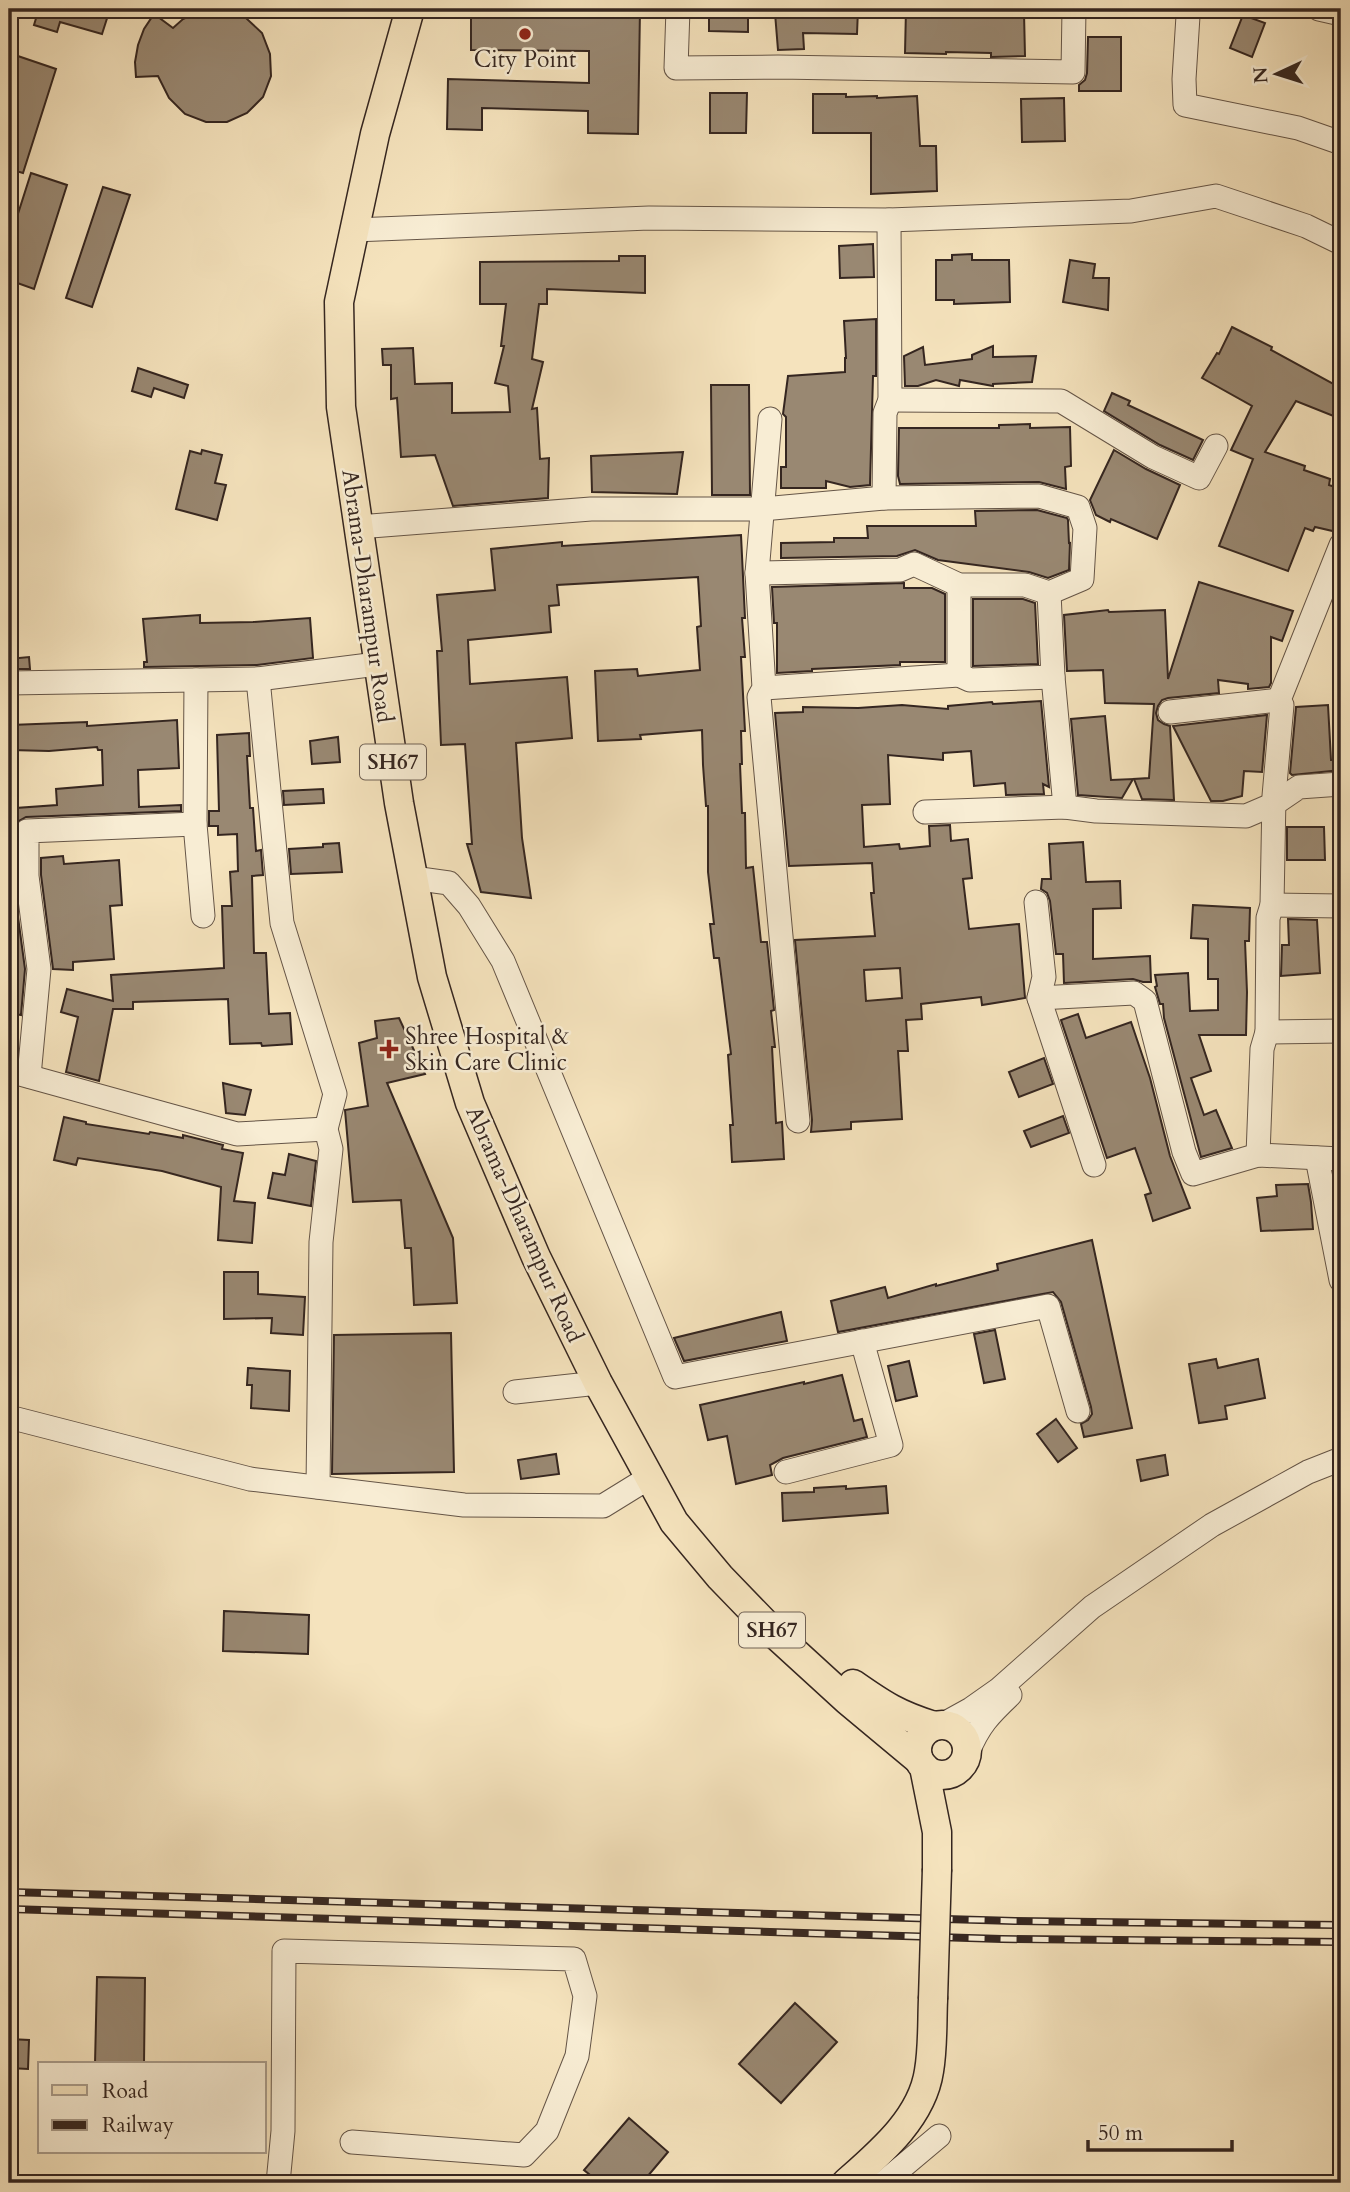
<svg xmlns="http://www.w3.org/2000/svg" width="1350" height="2192" viewBox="0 0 1350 2192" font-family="Cardo,serif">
  <rect width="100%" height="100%" fill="#f5e3bd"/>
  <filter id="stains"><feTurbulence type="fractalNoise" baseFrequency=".00286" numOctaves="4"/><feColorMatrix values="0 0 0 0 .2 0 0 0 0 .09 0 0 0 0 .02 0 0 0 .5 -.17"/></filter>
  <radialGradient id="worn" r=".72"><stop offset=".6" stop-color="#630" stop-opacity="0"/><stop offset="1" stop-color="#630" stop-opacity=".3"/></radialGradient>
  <g fill="#998872" stroke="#352620" stroke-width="2" fill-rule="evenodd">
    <path d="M31,9H110L102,34L60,22L57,32L34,25L37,15L30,12Z"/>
    <path d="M471,9H640L638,134L588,133V111L482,108V130L447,129L448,79L589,83V51L471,50Z"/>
    <path d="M709,9H748V32L709,31Z"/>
    <path d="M810,9H858L857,34L803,33L804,49L778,50L775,13Z"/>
    <path d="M906,9H950V16L989,17V15L1024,13L1025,56L991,57V53L946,52V54L905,53Z"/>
    <path d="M203,10H225L246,18L262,33L270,54L271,76L263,97L247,113L227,122H206L185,114L169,98L158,76L136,77L135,62L138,45L144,29L154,14L173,28L183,19Z"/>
    <path d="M1243,15L1265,23L1252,57L1230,48Z"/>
    <path d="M1088,37H1121V91H1079V85L1085,80L1087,73Z"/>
    <path d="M9,53L56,69L23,173L9,169Z"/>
    <path d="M710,93H747L746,133H710Z"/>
    <path d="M813,94H846V97L877,96V98L917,96L920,146H936L937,191L871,194V133H813Z"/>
    <path d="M1064,98L1065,141L1022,142L1021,99Z"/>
    <path d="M31,173L67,185L34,289L9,280V242Z"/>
    <path d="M103,187L130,195L92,307L66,298Z"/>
    <path d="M873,244L874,277L840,278L839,246Z"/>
    <path d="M972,254V260H1009L1010,302L954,304V300H936V260H952V255Z"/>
    <path d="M619,256H645V293L547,289V304H539L532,359L543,362L532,409L537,408L540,459L549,458L548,498L453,506L435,455L401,457L397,398L391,399V365H383L382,349L413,348L415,384L452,383V413L510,412L508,386L495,383L504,346H501L506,304H480V262L619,261Z"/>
    <path d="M1070,260L1095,264L1093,278H1109L1108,310L1063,302Z"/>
    <path d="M876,319V376H873L870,485L850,487L826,481V488H781V467H786V417L783,414L788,376L845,372V358H846L844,321Z"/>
    <path d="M1232,327L1272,347L1271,350L1341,388V419L1296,401L1265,452L1305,466L1304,470L1330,479L1329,485L1341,489V522L1337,532L1315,527L1313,531L1305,528L1288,571L1219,546L1253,459L1231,450L1252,406L1202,378L1217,353L1219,354Z"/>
    <path d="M993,346V357L1036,356L1032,382L993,384V386L960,380L959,386L936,380L918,386H905L904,356L923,347L925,365L972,359V355Z"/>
    <path d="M138,368L188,385L184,398L154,388L151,397L132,391Z"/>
    <path d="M711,385H749L750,495H712Z"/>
    <path d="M1112,393L1130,401L1128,405L1203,440L1193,460L1160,445L1104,411Z"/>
    <path d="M1030,424V428L1070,427L1071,466L1065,467L1066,489L1039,482L900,484L898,476L899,428H999V425Z"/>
    <path d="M202,450L222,455L215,483L226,485L217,520L176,509L190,451L201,454Z"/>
    <path d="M1114,450L1146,469L1180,485L1157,539L1111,519L1110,522L1096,515L1090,500Z"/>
    <path d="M683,452L677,494L592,492L591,456Z"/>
    <path d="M1037,510L1067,518L1068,520L1069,544L1070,542L1069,570L1048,578L1029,572L938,560L915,550L897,556L781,558V543L834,542V538H868L867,526H976L975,511Z"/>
    <path d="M741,535L745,618H742L745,657H741L745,731H741L742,764H740L742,813H745L746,868L753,867L761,942H767L774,1010L771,1011L775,1047H772L776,1123L782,1122L784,1159L732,1162L730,1125H733L728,1055L731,1054L719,958H714L710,924H714L708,872V806H706L703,765L702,730L640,735L641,739L598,741L595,671L637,669L638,676L700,670L697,627L701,626L698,577L557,585L559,605L549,606L551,632L468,640L470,684L567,677L572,738L516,743L522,838L531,898L481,892L467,844H472L465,744L441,745L437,651H442L437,595L495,590L491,549L562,542V546Z"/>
    <path d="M1199,582L1293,611L1282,641L1271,637V683L1269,687L1248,689V684L1218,680L1219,693L1168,698L1162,700L1158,706L1156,713L1158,720L1164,724L1170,726L1174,800L1142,799L1134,779L1149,778L1154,704L1105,703L1103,670L1067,671L1064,615L1108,610L1109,612L1165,610L1168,679Z"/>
    <path d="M904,583V588H932L945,594V662H900V665L812,669V671L777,673V623H774L772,587Z"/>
    <path d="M973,599H1023L1035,603L1038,664L973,666Z"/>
    <path d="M200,615V623L253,622L310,618L313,658L257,665L144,667V662H147L143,619Z"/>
    <path d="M29,657L30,669H9V659Z"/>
    <path d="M1041,701L1049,787L1043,784L1044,794L1006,795L1005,783L974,786L971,751L943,753V760L888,755L890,804L862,805L864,847L899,844L900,849L930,846L929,826L950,825L951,841L968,839L972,878L963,879L969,929L1019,924L1025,998L982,1005L981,997L921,1004L922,1019L906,1020L908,1051H898L902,1119L851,1122V1129L811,1132L812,1120L795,940L875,936L871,893H874L872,863L789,866L775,713L803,712V707L858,708L902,705L948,709V706L992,702L993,704ZM900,968L902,998L866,1001L864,970Z"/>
    <path d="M1328,705L1331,760H1341V770L1292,775L1290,773L1296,707Z"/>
    <path d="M1267,715L1262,772L1244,771L1242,796L1223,801H1211L1173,726Z"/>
    <path d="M1105,716L1111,780L1133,779L1122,798L1078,795L1071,719Z"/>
    <path d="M177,720L179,768L138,770L139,807L181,805V811L26,817L17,822L16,808L57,805L56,789L103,785L102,750H98L97,747L49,751L11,750V725L87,722V726Z"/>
    <path d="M249,733L250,756H247L250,808H253L256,851L261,850L263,875L252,876L254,953H266L269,1014L290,1013L292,1044L262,1046L261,1043L230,1044L228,999L133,1002V1009H113L99,1081L66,1072L78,1017L61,1012L67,989L113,1001L111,975L224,968L222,906H232L230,872L238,871L237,834L218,835V826H209V811H219L217,735Z"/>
    <path d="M338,737L340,762L312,764L310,741Z"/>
    <path d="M323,789L324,803L284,805L283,791Z"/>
    <path d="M1287,827H1324L1325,860H1287Z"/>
    <path d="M1083,842L1086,882L1120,881L1121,908L1093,909V959L1150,956L1151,982H1143L1133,979L1064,983L1063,954H1056L1050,901L1047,893L1041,889L1042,879H1051L1049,844Z"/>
    <path d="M339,843L342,872L291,874L289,849L323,847V844Z"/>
    <path d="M63,856L64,864L119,860L122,905L110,906L114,959L73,962V970L53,969L41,875V858Z"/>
    <path d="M14,887L25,969L21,1015L9,1013V888Z"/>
    <path d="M1193,905L1250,908L1249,941H1245L1247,992L1246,1035H1199L1211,1071L1191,1078L1204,1115L1216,1110L1232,1148L1201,1157L1164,1018L1163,1004H1160L1155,987L1157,986L1155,975L1188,973L1190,1011L1218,1010V979H1208V939L1191,938Z"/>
    <path d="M1288,919L1317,920L1320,973L1281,976L1282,945H1289Z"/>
    <path d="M1078,1014L1086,1038L1131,1022L1150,1078L1170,1156L1190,1208L1153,1221L1145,1195L1151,1193L1135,1148L1107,1158L1061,1020Z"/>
    <path d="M399,1018L425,1074L387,1083L453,1238L457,1303L414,1305L411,1248H405L401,1200L353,1202L345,1110L368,1106L359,1043L377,1038L375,1021Z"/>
    <path d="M1044,1058L1053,1084L1019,1097L1009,1072Z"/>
    <path d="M223,1083L251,1090L245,1115L226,1113Z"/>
    <path d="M1063,1116L1069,1133L1031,1147L1024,1131Z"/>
    <path d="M64,1117L86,1122V1124L149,1134L150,1132L183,1138V1135L223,1145L222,1149L243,1153L234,1201L255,1203L252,1243L218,1240L221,1187L162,1171L78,1158L76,1165L54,1160Z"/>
    <path d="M289,1154L316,1161L311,1206L268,1198L273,1173L285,1175Z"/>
    <path d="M1308,1184L1311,1202L1313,1229L1261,1231L1257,1198L1277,1196L1276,1185Z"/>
    <path d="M1092,1240L1132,1428L1084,1437L1081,1424L1088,1420L1092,1414L1091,1407L1061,1302L1053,1292L838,1332L831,1301L885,1287L888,1298L936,1284V1286L998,1270L997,1264Z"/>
    <path d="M224,1272H258V1294L305,1297L303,1335L271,1333L272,1318L224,1319Z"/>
    <path d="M781,1312L787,1341L684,1361L674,1338Z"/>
    <path d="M995,1330L1005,1379L984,1383L974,1334Z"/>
    <path d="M451,1333L454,1472L332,1474L334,1335Z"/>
    <path d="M1216,1359L1218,1368L1258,1359L1265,1398L1225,1406L1227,1419L1199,1423L1189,1364Z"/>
    <path d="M909,1361L917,1396L896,1401L888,1366Z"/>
    <path d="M248,1368L290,1371L289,1411L251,1408L252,1385H247Z"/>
    <path d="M842,1375L854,1421L862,1419L867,1437L783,1458L770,1465L772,1475L736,1484L727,1436L708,1440L700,1405L804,1382V1384Z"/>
    <path d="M1056,1419L1077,1448L1058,1462L1037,1434Z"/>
    <path d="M556,1454L559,1474L521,1479L518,1460Z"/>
    <path d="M1165,1455L1168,1475L1141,1481L1137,1460Z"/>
    <path d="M846,1486V1489L886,1486L888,1513L783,1521L782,1493L814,1492V1488Z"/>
    <path d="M224,1611L309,1615L308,1654L223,1651Z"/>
    <path d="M97,1977L145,1978L144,2064H95Z"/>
    <path d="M795,2003L837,2042L781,2103L739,2064Z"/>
    <path d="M9,2039L29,2040L28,2069L9,2068Z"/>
    <path d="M629,2118L668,2152L642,2183H600L584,2170Z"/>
  </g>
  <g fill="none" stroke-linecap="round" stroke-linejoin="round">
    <g stroke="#655547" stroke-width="25">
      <g id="minor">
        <path d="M678,9L676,68L778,67L1073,72L1074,9"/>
        <path d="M1186,9L1188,16L1184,79L1185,105L1298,128L1341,143"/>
        <path d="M1319,9L1341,14"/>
        <path d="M354,230L649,218L889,220L1131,211L1216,196L1306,226L1341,243"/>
        <path d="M890,400L1061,401L1153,457L1199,478L1216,446"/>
        <path d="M770,419L757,573L764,688L759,697L798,1121"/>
        <path d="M884,498L885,413L890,400L889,220"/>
        <path d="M358,527L591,509H762L884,498L1039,496L1078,507L1085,528L1082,579L1049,593L1025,585H959L914,564L900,570L757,573"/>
        <path d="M959,585V675"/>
        <path d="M1049,593L1053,677L1065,807"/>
        <path d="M258,679L282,923L335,1094L326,1129L331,1149L321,1242L318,1487"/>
        <path d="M196,680L195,824L203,916"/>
        <path d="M9,683L258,679L377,664"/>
        <path d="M764,688L959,675L970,680L1053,677"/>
        <path d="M1170,712L1279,700"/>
        <path d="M925,812L1065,807L1096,811L1246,816L1274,804L1299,787L1341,784"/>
        <path d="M413,878L449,883L469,906L503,961L675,1377L1048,1306L1078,1411"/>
        <path d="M1036,902L1044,977L1039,998L1094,1165"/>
        <path d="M1272,905L1341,906"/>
        <path d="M1039,998L1134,993L1145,1001L1184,1152L1193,1174L1258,1155L1341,1159"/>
        <path d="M1267,1032L1341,1031"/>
        <path d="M9,1071L237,1134L326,1129"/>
        <path d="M29,1076L39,969L27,876V831L195,824"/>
        <path d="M1258,1155L1262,1049L1267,1032L1268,918L1272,905L1274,796L1282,705L1279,700L1341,545"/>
        <path d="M1317,1158L1341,1280"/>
        <path d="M515,1392L598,1383"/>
        <path d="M9,1417L250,1479L464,1505L603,1506L650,1477"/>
        <path d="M786,1472L891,1445L862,1341"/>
        <path d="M942,1725L971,1709L998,1690L1092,1607L1212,1525L1308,1472L1341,1459"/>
        <path d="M968,1752C979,1725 989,1715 1010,1695"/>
        <path d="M278,2183L283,2131L284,1951L574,1959L585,1996L577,2056L547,2131L524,2155L352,2142"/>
        <path d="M883,2183L939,2136"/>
      </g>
    </g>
    <g stroke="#352620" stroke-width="31">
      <g id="major">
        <path d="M410,9L375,134L339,302L341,407L399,803L432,977L470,1103L536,1257L598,1383L674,1522L720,1577L777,1636L847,1700L919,1760"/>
        <path d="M853,1684C883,1705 898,1715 934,1726"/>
        <circle cx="942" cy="1750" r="25"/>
        <path d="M924,1767L937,1832V1869"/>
        <path d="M846,2183C880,2153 922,2118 929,2071C933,2048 932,2023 933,1999"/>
      </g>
    </g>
    <use href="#minor" stroke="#f8edd4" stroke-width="23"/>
    <use href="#major" stroke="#f5e3bd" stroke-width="28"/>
    <g stroke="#352620" stroke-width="8">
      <g id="rail">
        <path d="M9,1892L1015,1921L1341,1925"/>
        <path d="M9,1909L1002,1939L1341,1942"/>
      </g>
    </g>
    <use href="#rail" stroke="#f8edd4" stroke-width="5" stroke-dasharray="16" stroke-linecap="butt"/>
    <g stroke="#352620" stroke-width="31" stroke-linecap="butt">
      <path id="major-bridge" d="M933,1999L937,1869"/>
    </g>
    <use href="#major-bridge" stroke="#f5e3bd" stroke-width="28"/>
  </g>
  <g fill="#8f2418" stroke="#f8edd4" stroke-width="2.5">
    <circle cx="525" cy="34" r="7"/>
    <path d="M385.5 1038.5h7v7h7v7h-7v7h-7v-7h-7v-7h7z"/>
  </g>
  <g text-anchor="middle" stroke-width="5" stroke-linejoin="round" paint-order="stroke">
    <g fill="#f8edd4" stroke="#706256" stroke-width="2">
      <rect x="360" y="744.5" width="66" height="35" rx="5"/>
      <rect x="739" y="1612.5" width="66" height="35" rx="5"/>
    </g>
    <g font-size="21" font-weight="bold" fill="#352620">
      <text x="393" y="769">SH67</text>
      <text x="772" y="1637">SH67</text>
    </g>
    <g font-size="23" fill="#352620" stroke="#f8edd4">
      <text x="525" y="67">City Point</text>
      <text x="405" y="1044" text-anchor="start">Shree Hospital &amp;<tspan x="405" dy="26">Skin Care Clinic</tspan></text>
    </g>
    <g font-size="23" fill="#352620" stroke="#f8edd4">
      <text transform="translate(368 596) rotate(82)" y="8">Abrama-Dharampur Road</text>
      <text transform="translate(525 1224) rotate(66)" y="8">Abrama-Dharampur Road</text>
    </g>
  </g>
  <rect width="1350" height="2192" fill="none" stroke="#f5e3bd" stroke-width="35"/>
  <rect x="10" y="10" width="1329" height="2171" fill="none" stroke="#352620" stroke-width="3.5"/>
  <rect x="18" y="18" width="1315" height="2157" fill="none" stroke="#352620" stroke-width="2"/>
  <rect x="38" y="2062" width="228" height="91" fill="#f8edd4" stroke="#aa9d8c" stroke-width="2"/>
  <rect x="52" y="2085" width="35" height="10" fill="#f5e3bd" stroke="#aa9d8c" stroke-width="2"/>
  <text x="102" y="2098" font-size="21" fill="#352620">Road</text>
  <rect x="52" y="2120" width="35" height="10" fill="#352620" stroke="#aa9d8c" stroke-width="2"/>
  <text x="102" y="2132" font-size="21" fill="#352620">Railway</text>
  <g transform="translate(1277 74) rotate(266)" stroke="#f8edd4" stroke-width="5" paint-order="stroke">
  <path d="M0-5L12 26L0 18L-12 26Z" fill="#352620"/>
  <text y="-10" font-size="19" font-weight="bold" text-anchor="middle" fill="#352620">N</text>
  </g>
  <path d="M1088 2140v10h144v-10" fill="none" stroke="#352620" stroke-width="3.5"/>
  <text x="1098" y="2140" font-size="21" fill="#352620" stroke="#f8edd4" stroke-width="5" paint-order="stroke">50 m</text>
  <rect width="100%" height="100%" filter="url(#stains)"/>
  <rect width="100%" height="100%" fill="url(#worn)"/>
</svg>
